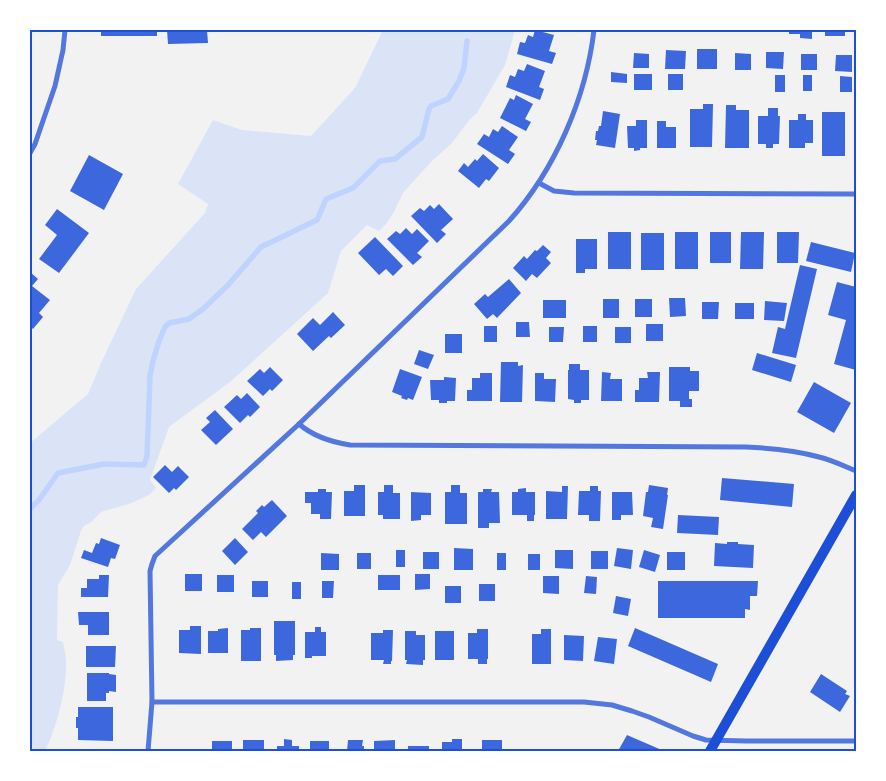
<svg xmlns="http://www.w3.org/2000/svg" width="886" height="781" viewBox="0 0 886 781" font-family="'Asap Condensed',sans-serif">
  <rect width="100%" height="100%" fill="#f2f2f2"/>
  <path fill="#dbe4f7" d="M383,30H515L505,65L477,113L470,119L452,143L431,162L403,193L394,212L386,224L379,231L367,225L341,251L328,293L230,382L169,427L150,480L156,488L149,495L132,503L101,512L91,522L84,526L81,531L70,565L58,585L57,640L63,642C64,648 66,655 66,662C67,688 57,727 45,751H30V443L88,394L101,363L136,289L205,213L208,204L178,184L213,120L242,130L311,136L355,88Z"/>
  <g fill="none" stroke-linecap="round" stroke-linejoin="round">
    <path stroke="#bfd3fe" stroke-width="5.5" d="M30,509L39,500L58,473L104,464L144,465L147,456L150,376L153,361L159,341L165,327L169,323L189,319L203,309L228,285L261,247L317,220L326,199L353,188L380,161L395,159L422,137L429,109L431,106L448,99L459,81L464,68L467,41"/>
  </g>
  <g fill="#3d67dc">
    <rect x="101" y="30" width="56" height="6"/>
    <path d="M167,30H207L208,43L168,44Z"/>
    <path d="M535,30L554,35L549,51L556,53L552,64L517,54L520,42L525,43L528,35L533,37Z"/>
    <path d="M789,30H812V39L800,38V34H789Z"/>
    <rect x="825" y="30" width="20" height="6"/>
    <rect x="697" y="49" width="20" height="20"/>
    <path d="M666,50L686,51L685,69H665Z"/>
    <path d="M766,52H784L783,69L766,68Z"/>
    <path d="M634,53L649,54V68H633Z"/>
    <path d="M735,53L751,54V70H735Z"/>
    <rect x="801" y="54" width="16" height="16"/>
    <path d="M836,55H852V72L835,71Z"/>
    <path d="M527,64L545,71L539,87L544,89L540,100L506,87L510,75L515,77L518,69L524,71Z"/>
    <path d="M611,72L627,74V83L611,82Z"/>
    <rect x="634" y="74" width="18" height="16"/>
    <rect x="668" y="74" width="15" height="16"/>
    <rect x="775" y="75" width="10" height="17"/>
    <rect x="803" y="75" width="9" height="16"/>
    <path d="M840,76L852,77V92H840Z"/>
    <path d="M516,95L533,104L525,119L531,122L526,131L500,118L510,98L514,100Z"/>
    <path d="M703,104H713L712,147H690V109H703Z"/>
    <path d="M726,105H736V110H749V148H725Z"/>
    <path d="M768,108H778V116H780L779,144H773V148H766V144H758V116H768Z"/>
    <path d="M603,111L620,114L615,148L596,145L597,140H595L596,131H598L599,126H601Z"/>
    <rect x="822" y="112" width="23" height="44"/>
    <path d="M798,114H806V120H813V143H805V148H789V120H798Z"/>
    <path d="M636,120H647V148H640V150L634,151V148H628L627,126H636Z"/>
    <path d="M657,121H666V127H676V148H657Z"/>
    <path d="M502,126L518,137L509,150L515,154L508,164L477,144L484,134L489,137L493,129L498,132Z"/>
    <path d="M483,154L499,168L489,181L486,179L479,188L458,171L464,163L468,167L475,159L477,161Z"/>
    <path d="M89,155L123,174L104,210L70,191Z"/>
    <path d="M439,204L453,219L441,230L446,234L437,243L411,216L420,208L424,211L430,205L434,209Z"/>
    <path d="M57,209L89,233L59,273L39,259L57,235L45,225Z"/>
    <path d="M406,228L412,234L417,229L429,241L417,253L422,257L413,265L387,239L396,231L400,234Z"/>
    <rect x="608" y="232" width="23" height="37"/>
    <rect x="675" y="232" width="23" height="37"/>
    <rect x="710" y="232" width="21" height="31"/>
    <path d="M741,232H764L763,269H740Z"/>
    <path d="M777,232H799L798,263H777Z"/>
    <rect x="641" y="233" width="23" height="37"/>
    <path d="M375,237L403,266L393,276L386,269L379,275L358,253Z"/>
    <path d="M576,239H597V269H585V273H576Z"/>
    <path d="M811,242L855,253L851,272L806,261Z"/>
    <path d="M543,245L551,252L546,258L551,263L537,278L532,274L526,281L513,268L524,256L527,259L535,250L537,251Z"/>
    <path d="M800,265L817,269L796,358L772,353L778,327L785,329Z"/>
    <path d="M30,272L38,279L32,286L50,300L39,313L43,317L33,329L30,326Z"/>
    <path d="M509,279L521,293L497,318L493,314L487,319L474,304L485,294L488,297Z"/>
    <path d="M837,282L856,287V370L834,364L846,320L828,315Z"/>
    <path d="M669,298H685L686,316L670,317Z"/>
    <rect x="603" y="299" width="16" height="19"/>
    <rect x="635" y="299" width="17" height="18"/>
    <rect x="543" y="300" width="23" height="18"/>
    <path d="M765,301L787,303L784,321L764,320Z"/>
    <path d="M702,302H719L718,319H702Z"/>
    <rect x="735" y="303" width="19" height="16"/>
    <path d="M333,312L345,325L331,338L329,336L313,351L297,334L313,318L320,325Z"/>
    <path d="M516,322H529L530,337H516Z"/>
    <rect x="646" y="324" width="17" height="17"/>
    <rect x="484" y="326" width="13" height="16"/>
    <rect x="583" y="326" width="14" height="16"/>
    <path d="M549,327H564L563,342H549Z"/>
    <rect x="615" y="327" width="16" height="16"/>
    <rect x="445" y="334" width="17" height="19"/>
    <path d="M419,350L434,355L428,369L414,364Z"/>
    <path d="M757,353L796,365L791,382L752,370Z"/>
    <path d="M501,362H518V366L523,365L522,402H500Z"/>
    <path d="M569,364H580V370H589V400H581V403H574V400L568,399V370H569Z"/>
    <path d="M270,367L283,380L272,391L270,389L263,396L247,381L260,369L264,373Z"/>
    <path d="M669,367H690V371H699V391H689V399H692V407H680V401H669Z"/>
    <path d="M400,369L422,377L413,400L408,398L407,400L401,398L402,396L392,392Z"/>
    <path d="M602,372L611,373L610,379H622V401H601Z"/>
    <path d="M647,372H660L659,402H635V390H639V378H648Z"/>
    <path d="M480,373H492V401H467V390H472V378H480Z"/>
    <path d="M535,373H544V379H556L555,402L535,401Z"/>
    <path d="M444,377L456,378L455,401H447V403H439V400H431L430,380H444Z"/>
    <path d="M814,382L851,403L834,433L797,412Z"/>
    <path d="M247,393L260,407L250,417L248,415L240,423L224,407L237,395L241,399Z"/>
    <path d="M215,410L233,429L216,445L201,430L210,422L206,418Z"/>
    <path d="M165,465L172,472L178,466L189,477L176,490L174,488L169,493L153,477Z"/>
    <path d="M722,478L794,484L792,507L720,500Z"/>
    <path d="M354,485H365V516H344V491H354Z"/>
    <path d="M384,485H393V493H400V519H383V515H378V492H384Z"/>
    <path d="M451,485H460V493H467V524H445V492H451Z"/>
    <path d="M649,485L668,488L667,495H668L663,529L651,527L653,518L643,516L646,492H648Z"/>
    <path d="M562,486H568L567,519H546V491L562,492Z"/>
    <path d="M590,486H598V491H601L600,521H589V515H578L579,491H590Z"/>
    <path d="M526,488V492H535V515H534V521H527V515H512V492H518V489Z"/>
    <path d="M318,489H326V492H332L331,519H320V514H311V503H305V492H318Z"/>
    <path d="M483,489H492L491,492H499L500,523H489V528H478V492H483Z"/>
    <path d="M411,492L431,493V515H421V520L411,521Z"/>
    <path d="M612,492H632L633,515H621V520H612Z"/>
    <path d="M272,500L287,516L266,537L261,532L253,540L242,529L258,513L256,511L262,505L264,507Z"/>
    <path d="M678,515L719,517L718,535L677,533Z"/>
    <path d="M101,538L120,545L115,559L111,558L108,567L81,558L84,550L92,553L96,543L99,544Z"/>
    <path d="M235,538L248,552L235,565L222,551Z"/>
    <path d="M727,542H738V544L754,545L753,568L714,566L715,543L727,544Z"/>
    <path d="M454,548L473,549V570H454Z"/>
    <path d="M617,548L633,550L631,569L614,566Z"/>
    <rect x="396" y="550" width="9" height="17"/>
    <path d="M555,550H573V569L555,568Z"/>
    <path d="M644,550L660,555L655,572L639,567Z"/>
    <rect x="591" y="551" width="17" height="18"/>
    <rect x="423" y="552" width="16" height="17"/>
    <rect x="667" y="552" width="18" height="18"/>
    <path d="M321,553L339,554V570H321Z"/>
    <rect x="357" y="553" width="14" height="16"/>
    <rect x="497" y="553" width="9" height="17"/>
    <rect x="528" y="554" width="12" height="16"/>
    <rect x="185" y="574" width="17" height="17"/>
    <path d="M415,574H430V589L415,590Z"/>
    <path d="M99,575H109L108,597H81V588H87V579H99Z"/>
    <rect x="217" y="575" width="17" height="17"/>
    <rect x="378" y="575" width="22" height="15"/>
    <path d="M543,576H559V594L543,593Z"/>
    <path d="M586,576L597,577L596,594L584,593Z"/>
    <rect x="252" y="581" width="16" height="16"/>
    <path d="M322,581H334L333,598H322Z"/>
    <path d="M658,581H758L757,596H750V610L745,609V618H658Z"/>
    <rect x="292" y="582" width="9" height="17"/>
    <rect x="479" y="584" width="16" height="17"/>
    <rect x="445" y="586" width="16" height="17"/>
    <path d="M616,596L631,599L628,616L613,613Z"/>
    <path d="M78,612H109V635H88V625H79Z"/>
    <path d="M274,621H295V655H293V660L276,661V655H274Z"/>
    <path d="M190,626H201V654L179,653V630H190Z"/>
    <path d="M315,627H321V632H326V656H312V658H305V632H315Z"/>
    <path d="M228,628V653H208V631H218V629Z"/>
    <path d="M250,628H261V661H241V630H250Z"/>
    <path d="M635,628L718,664L711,682L628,646Z"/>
    <path d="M477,629H488V659H487V664H478V659H468V633H477Z"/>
    <path d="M541,629H551V664H532V634H541Z"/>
    <path d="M383,630H393L392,661H391V664H383L384,660H371V633H383Z"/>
    <path d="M405,631H416V635H425V660H423V665L406,664L407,660H405Z"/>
    <rect x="435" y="631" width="19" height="29"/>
    <path d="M564,635L584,636L583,661L564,660Z"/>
    <path d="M598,637L617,639L614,664L594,661Z"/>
    <path d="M86,646H116L115,667H86Z"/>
    <path d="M87,673H109V674L116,675V692L109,691V693H106V701H87Z"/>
    <path d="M821,674L847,691L845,694L850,696L840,712L810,692Z"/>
    <path d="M78,707H113V741L78,740V728H76V717H78Z"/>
    <path d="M627,735L664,751H618Z"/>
    <path d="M284,739L292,740V746H299V751H277V746H284Z"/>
    <path d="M452,739H462V751H442V742H452Z"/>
    <rect x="243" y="740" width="21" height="11"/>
    <path d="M348,740H363L362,746H364V751H347Z"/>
    <path d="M395,740V751H374V741Z"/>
    <rect x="482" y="740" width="20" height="11"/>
    <rect x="212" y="741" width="20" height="10"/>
    <rect x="310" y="741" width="19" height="10"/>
    <rect x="408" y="746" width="21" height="5"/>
  </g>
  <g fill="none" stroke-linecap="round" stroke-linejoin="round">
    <g stroke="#5277de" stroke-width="5">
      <path d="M30,153L35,144L55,86L63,50L65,30"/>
      <path d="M539,183L554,191L574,193L856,194"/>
      <path d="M299,424C314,437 331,442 350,445L746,447C770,448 795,450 819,457C832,460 844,466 856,471"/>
      <path d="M152,702H584L612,705L632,711L649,717L693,736L706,740L746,741H856"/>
      <path d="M148,751L152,702L150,571L152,564L155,556L299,424L509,221C555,170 586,98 594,30"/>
    </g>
    <path stroke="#1d4ed8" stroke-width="10" d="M710,751L856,495"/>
  </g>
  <rect width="886" height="781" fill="none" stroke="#ffffff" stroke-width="62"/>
  <rect x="31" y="31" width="824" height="719" fill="none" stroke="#1d4ed8" stroke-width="2"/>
</svg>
